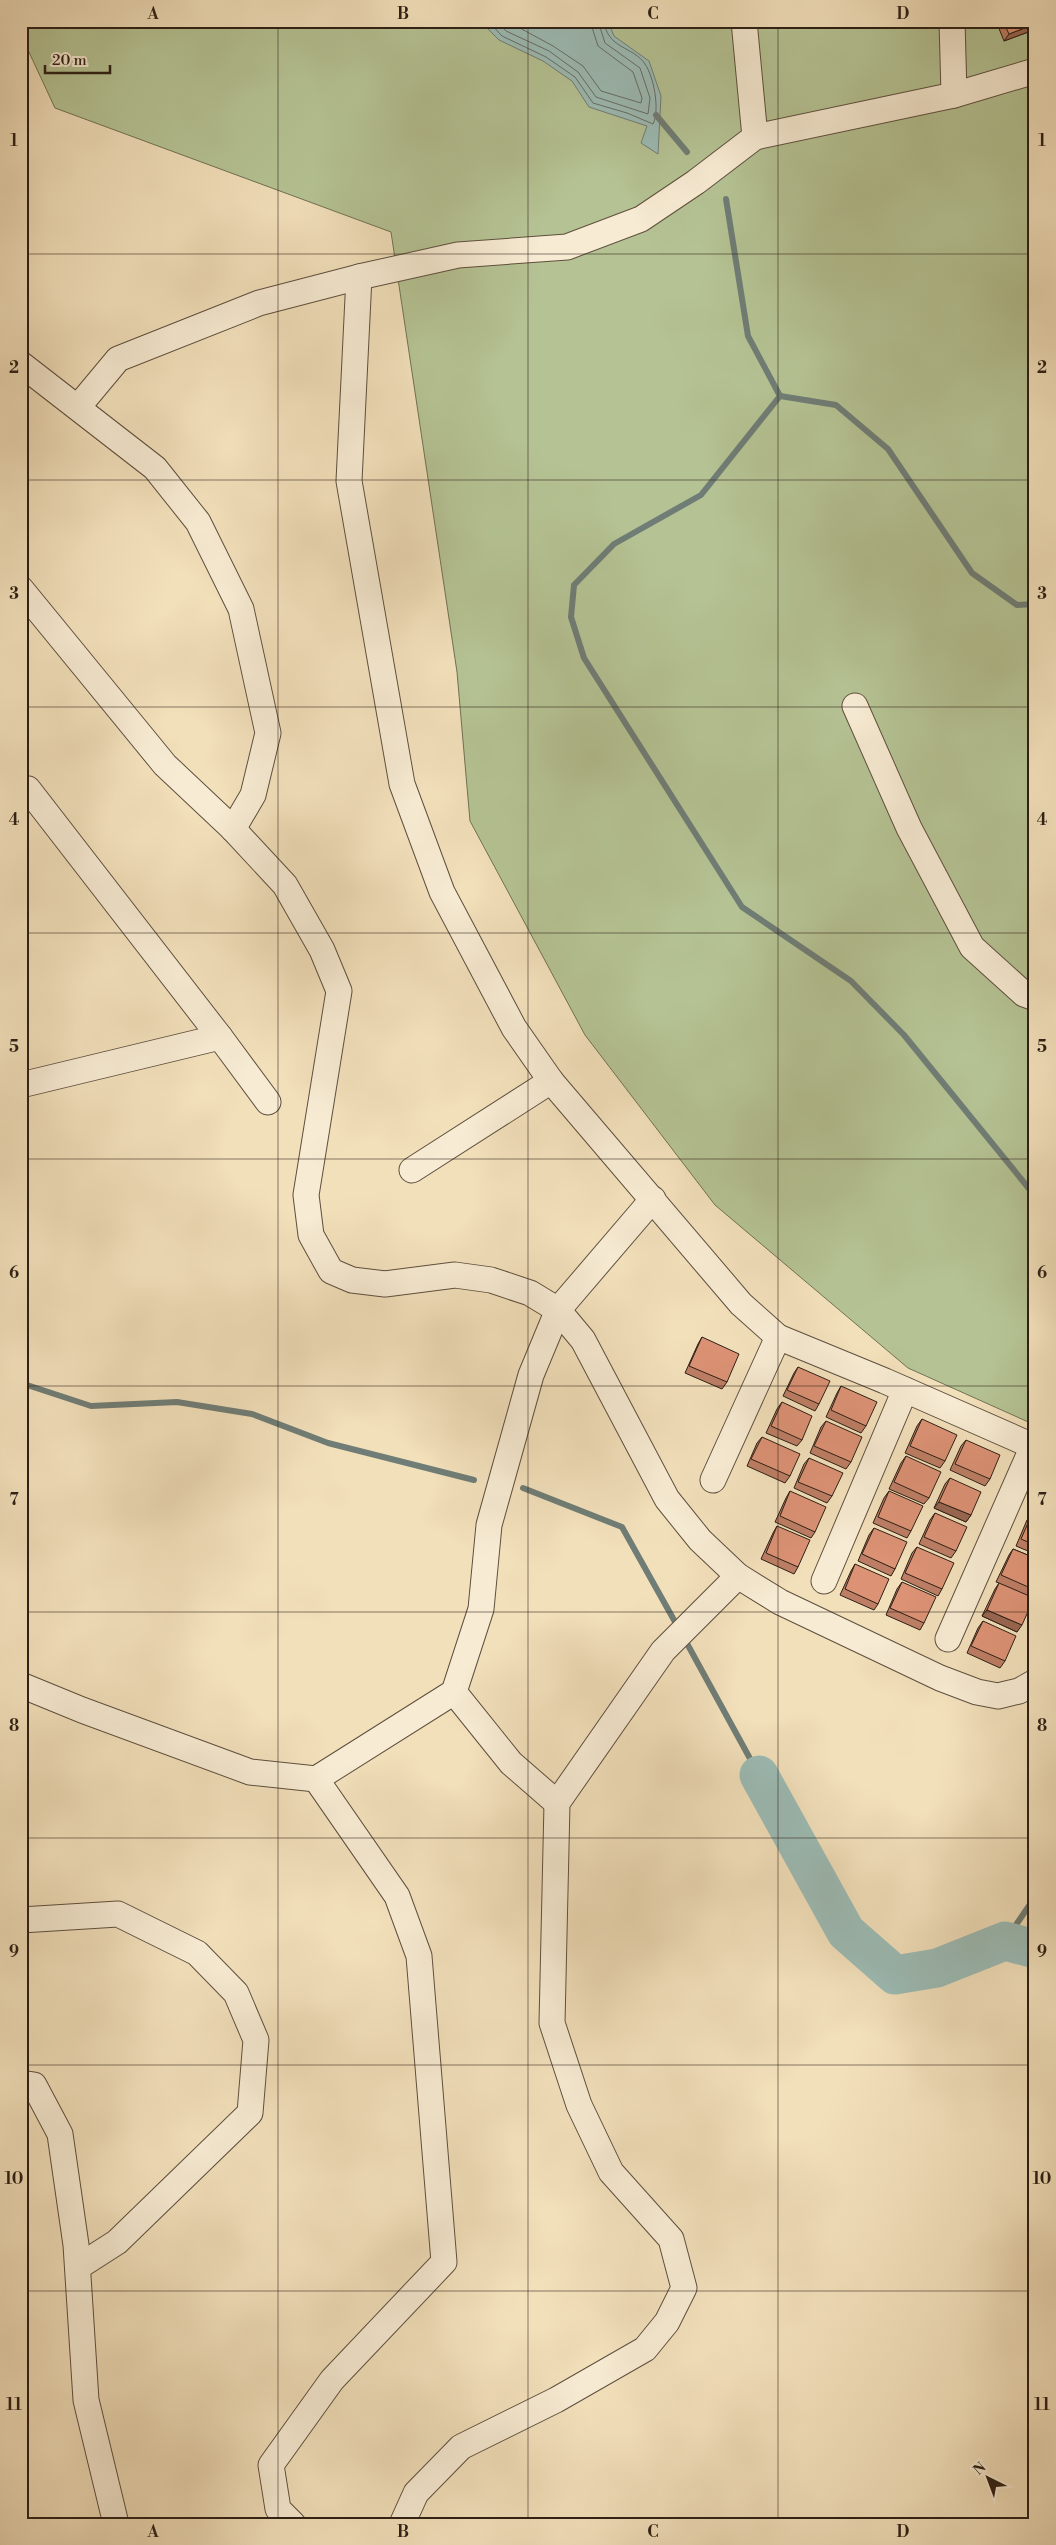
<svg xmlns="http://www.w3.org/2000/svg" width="1056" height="2545" viewBox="0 0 1056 2545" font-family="'Libre Bodoni',serif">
  <rect width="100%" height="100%" fill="#f2e0bb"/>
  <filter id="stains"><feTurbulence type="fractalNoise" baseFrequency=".004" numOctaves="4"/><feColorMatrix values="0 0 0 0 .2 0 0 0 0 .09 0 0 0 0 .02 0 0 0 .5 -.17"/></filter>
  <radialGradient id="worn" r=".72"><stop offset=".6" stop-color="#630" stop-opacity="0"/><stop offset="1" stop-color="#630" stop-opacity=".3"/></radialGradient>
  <path fill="#b5c394" stroke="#707154" d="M21,21H1035V1425L908,1368L715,1205L585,1035L470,821L457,672L391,232L55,108L21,35Z"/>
  <path fill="#9cbcb6" stroke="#6f7d76" d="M480,21H608L614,36L649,61L661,96L658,154L641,143L647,126L589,107L572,81L543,61L499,40Z"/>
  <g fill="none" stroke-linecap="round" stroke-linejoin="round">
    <g stroke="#646e66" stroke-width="1">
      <path d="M488,21L502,36L546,57L575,77L593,103L627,113L653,124C660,110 654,77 645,64C633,46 607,49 604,21"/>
      <path d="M497,21L506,31L549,51L578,72L596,97L648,114L650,98L640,68L605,43L598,21"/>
      <path d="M507,21L553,46L583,66L601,91L641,103L642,98L633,72L598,46L590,21"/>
    </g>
    <g stroke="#6f7d76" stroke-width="6">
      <path d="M656,115L687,152"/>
      <path d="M726,199L748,336L780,396"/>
      <path d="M780,396L701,495L614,544L574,585L571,617L584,658L742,907L851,981L904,1035L1035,1196"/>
      <path d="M780,396L836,405L888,449L972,573L1017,605L1035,604"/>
      <path d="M21,1383L91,1406L177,1402L252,1414L328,1443L474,1480"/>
      <path d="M523,1488L622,1527L679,1629"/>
      <path d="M684,1638L759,1775"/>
      <path d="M1005,1941L1035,1897"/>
    </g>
    <path stroke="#9cbcb6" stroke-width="39" d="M759,1775L846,1932L895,1975L937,1968L1005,1941L1035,1949"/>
    <g stroke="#5e4f3e" stroke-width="27">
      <g id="minor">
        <path d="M744,21L755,137"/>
        <path d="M952,21L954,95"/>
        <path d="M359,277L349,481L402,784L442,892L514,1028L551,1081L741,1304L778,1337L885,1381L1035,1447"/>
        <path d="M21,364L155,468L198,522L241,609L268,733L253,795L233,829"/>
        <path d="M78,407L118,359L259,303L359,277L458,255L567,247L641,219L696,182L755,137L954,95L1035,71"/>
        <path d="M21,589L165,765L233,829L285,885L322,950L339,991L306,1195L311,1235L331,1271L352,1280L385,1284L455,1275L491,1280L530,1293L558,1310L583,1340L667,1499L700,1540L738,1576L780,1602L940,1678L977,1692L998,1696L1019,1691L1035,1682"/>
        <path d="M855,706L909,828L972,947L1024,994L1035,998"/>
        <path d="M220,1037L268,1102"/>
        <path d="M21,1085L220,1037L28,789"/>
        <path d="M412,1170L551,1081"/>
        <path d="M713,1480L778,1337"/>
        <path d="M824,1581L905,1390"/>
        <path d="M948,1639L1033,1446"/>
        <path d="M21,1685L82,1710L250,1772L316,1779L454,1692L481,1609L489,1525L531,1375L558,1310L653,1199"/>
        <path d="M454,1692L511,1763L557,1803"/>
        <path d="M21,1920L118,1914L197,1953L236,1993L256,2040L250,2113L117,2242L78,2267"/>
        <path d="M21,2083L34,2085L60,2134L76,2245L86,2400L116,2524"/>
        <path d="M293,2524L278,2509L271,2465L332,2380L444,2262L419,1956L397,1896L316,1779"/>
        <path d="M402,2524L416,2493L461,2447L556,2400L645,2349L667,2322L684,2288L671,2239L611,2172L579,2105L552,2023L557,1803L663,1651L738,1576"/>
      </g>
    </g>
    <use href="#minor" stroke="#f7ebd3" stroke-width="25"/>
  </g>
  <g fill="#bd7e65" stroke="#2c1f15">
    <path d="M996,21H1035L1031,31L1004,41Z"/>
    <path d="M702,1337L727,1382L722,1389L685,1373L698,1344Z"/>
    <path d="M798,1367L819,1404L815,1411L783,1396L794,1373Z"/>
    <path d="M841,1386L866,1426L861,1433L826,1417L837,1393Z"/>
    <path d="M782,1402L802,1440L797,1446L766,1433L777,1409Z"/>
    <path d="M922,1419L945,1461L940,1468L905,1453L917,1426Z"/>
    <path d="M826,1421L851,1462L846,1469L810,1453L821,1427Z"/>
    <path d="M762,1437L790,1476L785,1483L747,1466L757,1443Z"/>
    <path d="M966,1440L990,1479L985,1486L950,1470L961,1446Z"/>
    <path d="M906,1456L929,1498L924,1504L889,1489L901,1463Z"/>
    <path d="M809,1458L832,1496L827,1503L794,1488L804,1464Z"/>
    <path d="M950,1478L971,1515L966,1522L934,1508L945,1484Z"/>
    <path d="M790,1491L815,1532L811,1538L775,1522L786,1498Z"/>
    <path d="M889,1491L911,1531L907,1538L873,1523L884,1498Z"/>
    <path d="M1035,1504V1511L1032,1510Z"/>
    <path d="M935,1513L956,1551L951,1558L919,1544L930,1520Z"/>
    <path d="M1032,1514L1035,1515V1554L1016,1546L1027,1520Z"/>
    <path d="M777,1526L798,1567L794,1574L761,1559L773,1533Z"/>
    <path d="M874,1528L895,1569L891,1576L858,1561L869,1535Z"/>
    <path d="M917,1547L942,1589L938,1596L901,1579L912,1553Z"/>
    <path d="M1013,1549L1035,1558V1594L1033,1597L1017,1632L982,1616L995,1589L999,1583L996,1582L1009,1555Z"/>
    <path d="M855,1564L878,1604L874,1610L840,1595L851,1571Z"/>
    <path d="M902,1582L924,1623L920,1630L886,1615L897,1589Z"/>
    <path d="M983,1621L1005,1661L1000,1668L967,1653L978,1628Z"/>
  </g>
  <g fill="#9a6652" stroke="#2c1f15">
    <path d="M1035,24L1031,31L1004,41L1009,34Z"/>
    <path d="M939,1502L971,1515L966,1522L934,1508Z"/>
    <path d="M987,1610L1022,1625L1017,1632L982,1616Z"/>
  </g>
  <g fill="#dc9275" stroke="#2c1f15">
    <path d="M1003,21H1035V24L1009,34Z"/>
    <path d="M702,1337L739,1354L727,1382L689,1366Z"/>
    <path d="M798,1367L830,1381L819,1404L787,1390Z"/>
    <path d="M841,1386L877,1402L866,1426L831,1410Z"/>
    <path d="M782,1402L812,1416L802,1440L771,1426Z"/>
    <path d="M922,1419L957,1435L945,1461L910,1446Z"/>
    <path d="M826,1421L862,1437L851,1462L814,1446Z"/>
    <path d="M762,1437L800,1454L790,1476L751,1459Z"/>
    <path d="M966,1440L1000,1455L990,1479L955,1464Z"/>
    <path d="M906,1456L941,1472L929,1498L894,1482Z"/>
    <path d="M809,1458L843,1473L832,1496L798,1482Z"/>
    <path d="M950,1478L981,1492L971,1515L939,1502Z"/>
    <path d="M790,1491L826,1507L815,1532L780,1516Z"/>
    <path d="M889,1491L923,1506L911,1531L878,1517Z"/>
    <path d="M935,1513L967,1527L956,1551L924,1537Z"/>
    <path d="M1032,1514L1035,1515V1545L1021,1539Z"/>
    <path d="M777,1526L810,1540L798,1567L766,1553Z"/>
    <path d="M874,1528L907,1542L895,1569L862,1554Z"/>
    <path d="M917,1547L954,1563L942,1589L905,1573Z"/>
    <path d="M1013,1549L1035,1558V1590L1001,1575Z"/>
    <path d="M855,1564L889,1579L878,1604L845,1589Z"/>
    <path d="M902,1582L936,1597L924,1623L890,1608Z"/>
    <path d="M999,1583L1034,1598L1022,1625L987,1610Z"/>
    <path d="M983,1621L1016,1636L1005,1661L971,1646Z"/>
  </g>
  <path fill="none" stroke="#2c1f15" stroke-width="1" stroke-opacity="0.55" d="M278,21V2524M528,21V2524M778,21V2524M21,254H1035M21,480H1035M21,707H1035M21,933H1035M21,1159H1035M21,1386H1035M21,1612H1035M21,1838H1035M21,2065H1035M21,2291H1035"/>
  <rect width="1056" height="2545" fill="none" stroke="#f2e0bb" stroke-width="55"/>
  <g transform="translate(988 2478) rotate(318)" stroke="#f7ebd3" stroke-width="4" paint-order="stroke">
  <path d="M0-4L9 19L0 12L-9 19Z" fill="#2c1f15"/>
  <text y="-8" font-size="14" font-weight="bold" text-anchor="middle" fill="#2c1f15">N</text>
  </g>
  <path d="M45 65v8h65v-8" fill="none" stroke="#2c1f15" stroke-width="2.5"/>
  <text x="52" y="65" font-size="15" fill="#2c1f15" stroke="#f7ebd3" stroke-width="4" paint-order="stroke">20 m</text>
  <rect x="28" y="28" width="1000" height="2490" fill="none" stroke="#2c1f15" stroke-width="2"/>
  <g font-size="16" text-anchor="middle" font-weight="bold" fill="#2c1f15">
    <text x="153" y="19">A</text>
    <text x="403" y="19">B</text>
    <text x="653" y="19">C</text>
    <text x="903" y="19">D</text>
    <text x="14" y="146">1</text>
    <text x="1042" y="146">1</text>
    <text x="14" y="373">2</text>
    <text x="1042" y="373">2</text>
    <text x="14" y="599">3</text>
    <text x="1042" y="599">3</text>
    <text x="14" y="825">4</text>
    <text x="1042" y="825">4</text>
    <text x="14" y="1052">5</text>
    <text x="1042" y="1052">5</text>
    <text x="14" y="1278">6</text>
    <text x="1042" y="1278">6</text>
    <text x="14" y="1505">7</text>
    <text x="1042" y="1505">7</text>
    <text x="14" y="1731">8</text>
    <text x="1042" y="1731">8</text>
    <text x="14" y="1957">9</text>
    <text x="1042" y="1957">9</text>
    <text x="14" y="2184">10</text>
    <text x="1042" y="2184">10</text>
    <text x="14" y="2410">11</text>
    <text x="1042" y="2410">11</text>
    <text x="153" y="2537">A</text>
    <text x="403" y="2537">B</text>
    <text x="653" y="2537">C</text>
    <text x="903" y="2537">D</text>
  </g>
  <rect width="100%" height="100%" filter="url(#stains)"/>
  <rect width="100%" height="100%" fill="url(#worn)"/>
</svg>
